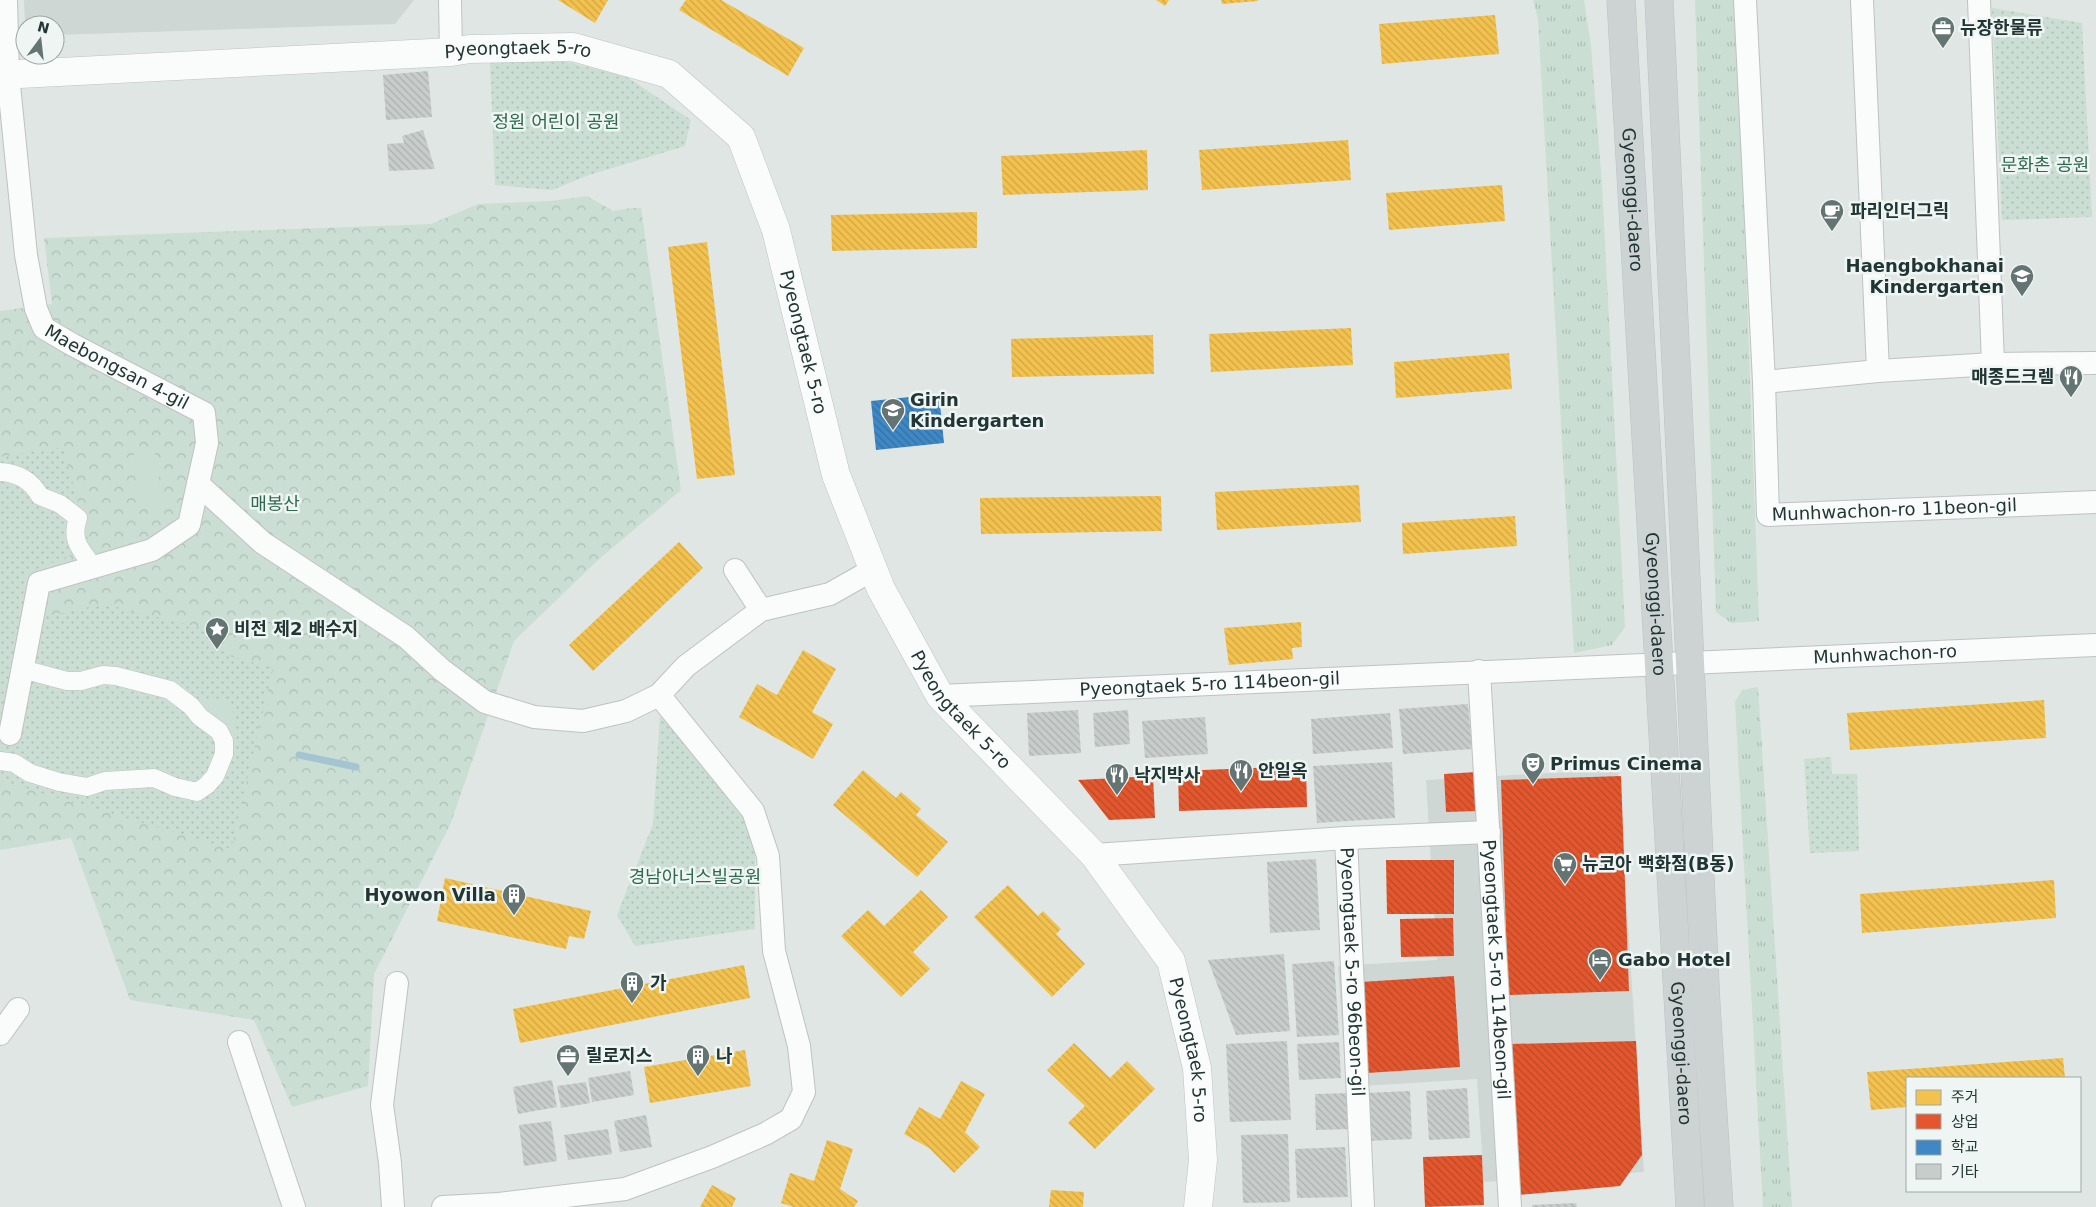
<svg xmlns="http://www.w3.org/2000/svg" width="2096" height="1207" viewBox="0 0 2096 1207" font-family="'DejaVu Sans','Noto Sans KR',sans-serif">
  <defs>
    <pattern id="grass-tufts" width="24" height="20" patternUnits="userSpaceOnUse" patternTransform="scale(1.25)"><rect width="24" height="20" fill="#caded3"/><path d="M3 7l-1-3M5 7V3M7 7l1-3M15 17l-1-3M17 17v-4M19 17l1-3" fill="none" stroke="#adbfb6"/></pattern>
    <pattern id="forest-crowns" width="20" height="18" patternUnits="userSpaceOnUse" patternTransform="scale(1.25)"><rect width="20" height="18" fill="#caded3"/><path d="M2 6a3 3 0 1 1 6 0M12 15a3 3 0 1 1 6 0" fill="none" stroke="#adbfb6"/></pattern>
    <pattern id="park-dots" width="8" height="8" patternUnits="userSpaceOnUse" patternTransform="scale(1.25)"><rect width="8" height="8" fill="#caded3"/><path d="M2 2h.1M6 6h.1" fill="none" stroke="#adbfb6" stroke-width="1.8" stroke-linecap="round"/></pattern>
    <pattern id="homes-back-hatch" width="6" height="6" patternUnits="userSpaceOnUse" patternTransform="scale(1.25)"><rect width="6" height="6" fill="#f2c14e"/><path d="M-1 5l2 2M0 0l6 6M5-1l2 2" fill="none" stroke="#cfa645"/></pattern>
    <pattern id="shops-back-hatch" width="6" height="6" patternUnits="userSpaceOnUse" patternTransform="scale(1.25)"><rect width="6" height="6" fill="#e4572e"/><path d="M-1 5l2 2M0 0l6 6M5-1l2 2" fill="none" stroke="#b84928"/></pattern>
    <pattern id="schools-back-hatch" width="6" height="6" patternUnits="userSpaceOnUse" patternTransform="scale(1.25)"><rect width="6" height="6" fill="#3f88c5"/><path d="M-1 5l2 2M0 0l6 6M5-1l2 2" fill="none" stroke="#3470a1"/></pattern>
    <pattern id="building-back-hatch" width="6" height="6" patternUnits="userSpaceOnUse" patternTransform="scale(1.25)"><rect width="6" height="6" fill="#c8cdcb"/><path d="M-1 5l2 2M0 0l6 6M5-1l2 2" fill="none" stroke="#acb1af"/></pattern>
  </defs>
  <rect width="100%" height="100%" fill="#e0e6e4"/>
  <g fill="#ced7d4">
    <path d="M24,0H414L395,24L55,35V25H29L25,22Z"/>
    <path d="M1618,769L1644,1172L1484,1182L1477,1079L1346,1087L1338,966L1437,960L1426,780Z"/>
  </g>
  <g fill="url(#grass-tufts)">
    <path d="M1533,0H1584L1591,46L1602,184L1625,627L1612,645L1574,653L1538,19Z"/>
    <path d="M1695,0H1736L1759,621L1731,623L1716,612Z"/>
    <path d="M1758,687L1792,1207H1763L1735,702L1742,690Z"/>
  </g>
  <path fill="url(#forest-crowns)" d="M587,196L613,211L631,208H641L681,490L598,560L514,641L450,825L374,974L368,1086L292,1107L254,1020L130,1000L71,838L0,850V311L52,304L44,238L431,224L478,204L551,201Z"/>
  <g fill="url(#park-dots)">
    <path d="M1992,8L2082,23L2092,217L2002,220Z"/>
    <path d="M490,61H564L627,77L691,120L685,146L589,175L552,190L495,185Z"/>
    <path d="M63,447L90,547L25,574L22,609L53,615L104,604L198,627L224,638L226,655L273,668L231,849L0,781V457Z"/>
    <path d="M660,716L749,815L755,838V929L635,946L617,915L653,824Z"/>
    <path d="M1831,757L1832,774H1857L1859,851L1810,853L1804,759Z"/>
  </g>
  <g fill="#caded3">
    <path d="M155,452L163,505L140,508L132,455Z"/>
    <path d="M214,698L224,701L236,716L235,731L229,741L192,703L203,699Z"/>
  </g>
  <g fill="url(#homes-back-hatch)">
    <path d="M558,0H608L595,23Z"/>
    <path d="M686,0H721L804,48L788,76L679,10Z"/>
    <path d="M1156,0H1169L1165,6Z"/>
    <path d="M1221,0H1258V1L1222,4Z"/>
    <path d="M1495,15L1499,54L1382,64L1379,24Z"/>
    <path d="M1348,140L1351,180L1202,190L1199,150Z"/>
    <path d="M1147,150L1148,190L1003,195L1001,156Z"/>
    <path d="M1502,185L1505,221L1389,230L1386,193Z"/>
    <path d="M977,212V248L832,251L831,215Z"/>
    <path d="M707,242L735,475L697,479L668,247Z"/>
    <path d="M1351,328L1353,365L1211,372L1209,334Z"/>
    <path d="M1153,335L1154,374L1012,377L1011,339Z"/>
    <path d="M1509,353L1512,389L1396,398L1394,362Z"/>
    <path d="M1359,485L1361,522L1217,530L1215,492Z"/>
    <path d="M1161,496L1162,531L981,534L980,498Z"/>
    <path d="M1515,516L1517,546L1403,554L1402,523Z"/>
    <path d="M679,542L703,568L593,671L569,645Z"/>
    <path d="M1301,622L1302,647L1292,648L1293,659L1229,665L1224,628Z"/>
    <path d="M803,650L836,669L812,712L833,724L813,759L739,717L757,684L777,695Z"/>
    <path d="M2044,700L2046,738L1850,750L1847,713Z"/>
    <path d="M863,770L896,798L901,792L921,809L916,815L948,842L917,877L833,805Z"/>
    <path d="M445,878L591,911L584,939L569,936L566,949L437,921Z"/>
    <path d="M2054,880L2056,918L1862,933L1860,894Z"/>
    <path d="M1008,885L1038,916L1043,911L1061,929L1056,934L1085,964L1052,997L974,917Z"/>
    <path d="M921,890L948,917L913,952L930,969L901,997L841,936L868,910L884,926Z"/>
    <path d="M744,965L750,998L520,1043L513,1009Z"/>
    <path d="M1074,1043L1110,1078L1127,1061L1155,1089L1095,1149L1068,1123L1085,1106L1047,1070Z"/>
    <path d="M745,1050L751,1086L650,1103L644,1067Z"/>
    <path d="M2063,1058L2065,1078H1907V1107L1871,1110L1867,1072Z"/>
    <path d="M961,1081L985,1094L965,1132L980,1147L954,1173L929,1148L904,1134L919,1107L940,1119Z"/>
    <path d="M827,1140L853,1149L840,1189L858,1201L854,1207H793L781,1203L790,1173L814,1181Z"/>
    <path d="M712,1185L736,1198L732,1207H700Z"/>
    <path d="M1051,1190L1084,1192L1083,1207H1049Z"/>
  </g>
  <g fill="url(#shops-back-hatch)">
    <path d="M1306,766L1307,807L1179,811L1178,771Z"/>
    <path d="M1476,772L1478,811L1446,812L1444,774Z"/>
    <path d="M1153,776L1155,818L1109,820L1078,780Z"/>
    <path d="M1621,776L1629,991L1508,995L1501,780Z"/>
    <path d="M1386,860H1454V914H1387Z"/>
    <path d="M1453,918L1454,956L1401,957L1400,919Z"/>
    <path d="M1454,976L1460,1067L1367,1073L1361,982Z"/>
    <path d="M1636,1041L1642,1155L1620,1186L1518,1195L1510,1044Z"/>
    <path d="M1482,1155L1484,1205L1425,1207L1423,1157Z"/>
  </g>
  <path fill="url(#schools-back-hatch)" d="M939,394L944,443L876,450L871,401Z"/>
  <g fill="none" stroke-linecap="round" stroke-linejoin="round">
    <path stroke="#a4c4d2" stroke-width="7" d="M299,755L356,767"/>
  </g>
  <g fill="url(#building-back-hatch)">
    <path d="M428,71L432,117L386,120L383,75Z"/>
    <path d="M423,130L435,169L389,171L387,144L404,143L402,136Z"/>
    <path d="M1468,704L1472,749L1403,754L1399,709Z"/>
    <path d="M1078,710L1081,753L1029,756L1027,713Z"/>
    <path d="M1128,710L1130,744L1095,747L1093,713Z"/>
    <path d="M1390,713L1393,748L1313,754L1311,719Z"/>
    <path d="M1205,717L1208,754L1145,758L1142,721Z"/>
    <path d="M1392,762L1395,818L1317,823L1313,766Z"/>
    <path d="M1316,859L1320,930L1270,933L1267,862Z"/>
    <path d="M1284,954L1290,1031L1236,1035L1208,960Z"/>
    <path d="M1334,961L1339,1035L1297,1037L1292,964Z"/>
    <path d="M1287,1041L1291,1120L1230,1122L1226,1044Z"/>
    <path d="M1339,1042L1341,1078L1299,1080L1297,1044Z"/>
    <path d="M630,1071L634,1095L592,1102L588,1078Z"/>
    <path d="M552,1080L557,1107L518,1114L513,1087Z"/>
    <path d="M586,1082L590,1103L561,1108L557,1086Z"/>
    <path d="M1467,1088L1470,1138L1429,1140L1426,1091Z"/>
    <path d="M1410,1091L1412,1139L1367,1141L1365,1093Z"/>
    <path d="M1352,1093L1353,1129L1316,1130L1315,1094Z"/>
    <path d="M646,1115L652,1147L620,1152L614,1121Z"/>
    <path d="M551,1121L557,1161L524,1166L519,1125Z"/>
    <path d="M608,1129L612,1154L568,1160L564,1135Z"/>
    <path d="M1288,1134L1290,1202L1243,1203L1241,1135Z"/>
    <path d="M1345,1147L1348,1197L1297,1198L1295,1149Z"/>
    <path d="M1576,1203L1577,1207H1532V1205Z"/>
  </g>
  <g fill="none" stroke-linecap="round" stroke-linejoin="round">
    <g stroke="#bdc3c1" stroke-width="19">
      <g id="pedestrian">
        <path d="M0,472C18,473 31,480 40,496L60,504L78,518C70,541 81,549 93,567"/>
        <path d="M0,761L14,763L30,773L59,782L87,787L105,781L154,778L175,787L197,792L207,785L215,776L224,754V741L219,731L200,717L191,706L170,690L116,676L103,675L81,681H67L22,669"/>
      </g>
    </g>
    <g stroke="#bdc3c1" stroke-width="24">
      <g id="minor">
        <path id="s1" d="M6,0L8,75L26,255L36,309L44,328L73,345L204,413L207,443L189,525L152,550L39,583L10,734"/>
        <path d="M450,0L451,52"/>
        <path id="s2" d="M1745,0L1764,382L1768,515L2096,502"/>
        <path d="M1862,0L1878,371"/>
        <path d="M1979,0L1993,364"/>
        <path d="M1764,382L1878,371L1993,364L2096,363"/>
        <path d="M198,484L263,543L406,637L442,670L485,702L534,717L583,721L626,711L659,695L686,666L761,610L830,594L874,569"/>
        <path d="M735,570L761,610"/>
        <path id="s3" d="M1479,671L1510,1207"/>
        <path id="s4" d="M940,696L2096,645"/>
        <path id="s5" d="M1346,838L1363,1207"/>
        <path d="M1094,855L1346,838L1489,832"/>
        <path d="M0,1034L18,1009"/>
        <path d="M239,1042L294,1207"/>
        <path d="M393,1207L390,1163L382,1105L397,983"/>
        <path d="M443,1207L499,1204L625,1189L712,1157L765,1134L791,1119L804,1092L799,1046L774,951L768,856L753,811L659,695"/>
      </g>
    </g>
    <g stroke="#bdc3c1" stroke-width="29">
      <g id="tertiary">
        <path id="s6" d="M0,75L451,52L470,49L573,47L669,74L741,137L776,230L836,475L881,589L940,696L1094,855L1171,961L1197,1068L1203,1160L1198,1207"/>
      </g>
    </g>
    <g stroke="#bbc3c1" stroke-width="29">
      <g id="primary">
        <path id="s7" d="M1621,0L1690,1207"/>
        <path d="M1659,0L1706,1005L1719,1207"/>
      </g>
    </g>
    <use href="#pedestrian" stroke="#fafbfb" stroke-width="18"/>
    <use href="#minor" stroke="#fafbfb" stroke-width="22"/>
    <use href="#tertiary" stroke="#fafbfb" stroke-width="28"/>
    <use href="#primary" stroke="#ccd3d2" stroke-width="28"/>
  </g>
  <defs>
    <g id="office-pin" transform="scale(1.25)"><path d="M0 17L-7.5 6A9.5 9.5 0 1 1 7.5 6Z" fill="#647472" stroke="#eef5f3"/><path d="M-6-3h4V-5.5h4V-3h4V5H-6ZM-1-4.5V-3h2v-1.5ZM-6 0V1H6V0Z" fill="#fff"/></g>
    <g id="cafe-pin" transform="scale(1.25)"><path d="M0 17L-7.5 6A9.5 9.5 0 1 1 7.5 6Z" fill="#647472" stroke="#eef5f3"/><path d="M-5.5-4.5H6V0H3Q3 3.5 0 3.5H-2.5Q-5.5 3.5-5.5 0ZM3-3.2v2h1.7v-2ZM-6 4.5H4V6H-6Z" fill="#fff"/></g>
    <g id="school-pin" transform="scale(1.25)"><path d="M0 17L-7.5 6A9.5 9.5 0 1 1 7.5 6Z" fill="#647472" stroke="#eef5f3"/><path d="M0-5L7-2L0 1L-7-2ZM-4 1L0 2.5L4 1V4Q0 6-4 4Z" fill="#fff"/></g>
    <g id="restaurant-pin" transform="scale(1.25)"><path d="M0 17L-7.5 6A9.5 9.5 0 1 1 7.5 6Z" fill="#647472" stroke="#eef5f3"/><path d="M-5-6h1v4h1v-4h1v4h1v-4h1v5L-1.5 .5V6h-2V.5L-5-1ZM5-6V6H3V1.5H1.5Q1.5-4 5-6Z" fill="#fff"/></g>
    <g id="sight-pin" transform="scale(1.25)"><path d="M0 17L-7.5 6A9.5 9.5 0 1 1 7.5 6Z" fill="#647472" stroke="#eef5f3"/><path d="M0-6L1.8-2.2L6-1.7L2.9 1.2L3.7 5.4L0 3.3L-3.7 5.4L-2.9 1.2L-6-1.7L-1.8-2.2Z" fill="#fff"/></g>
    <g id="theatre-pin" transform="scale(1.25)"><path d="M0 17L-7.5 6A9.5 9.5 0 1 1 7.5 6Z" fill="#647472" stroke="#eef5f3"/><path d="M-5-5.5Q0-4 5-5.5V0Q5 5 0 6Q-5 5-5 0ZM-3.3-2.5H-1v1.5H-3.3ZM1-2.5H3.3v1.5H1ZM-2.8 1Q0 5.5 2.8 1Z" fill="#fff"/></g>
    <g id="supermarket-pin" transform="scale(1.25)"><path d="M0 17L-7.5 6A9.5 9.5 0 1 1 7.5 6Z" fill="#647472" stroke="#eef5f3"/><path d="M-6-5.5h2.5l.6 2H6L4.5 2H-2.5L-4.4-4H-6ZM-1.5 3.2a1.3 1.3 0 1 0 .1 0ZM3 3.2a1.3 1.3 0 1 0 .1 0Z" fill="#fff"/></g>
    <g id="building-pin" transform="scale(1.25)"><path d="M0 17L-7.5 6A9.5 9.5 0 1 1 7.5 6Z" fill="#647472" stroke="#eef5f3"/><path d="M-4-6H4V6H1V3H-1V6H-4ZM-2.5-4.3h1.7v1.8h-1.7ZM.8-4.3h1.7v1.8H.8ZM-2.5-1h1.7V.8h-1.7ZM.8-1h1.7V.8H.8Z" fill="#fff"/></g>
    <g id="hotel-pin" transform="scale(1.25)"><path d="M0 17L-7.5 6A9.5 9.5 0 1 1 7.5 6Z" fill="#647472" stroke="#eef5f3"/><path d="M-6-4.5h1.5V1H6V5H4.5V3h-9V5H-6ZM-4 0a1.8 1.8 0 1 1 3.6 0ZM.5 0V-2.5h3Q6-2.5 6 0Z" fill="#fff"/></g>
  </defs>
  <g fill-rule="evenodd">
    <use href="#office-pin" x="1943" y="28"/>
    <use href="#cafe-pin" x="1832" y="211"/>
    <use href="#school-pin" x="2022" y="276"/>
    <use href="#restaurant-pin" x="2071" y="377"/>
    <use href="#school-pin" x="893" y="410"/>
    <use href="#sight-pin" x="217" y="629"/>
    <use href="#theatre-pin" x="1533" y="764"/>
    <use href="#restaurant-pin" x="1241" y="771"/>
    <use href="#restaurant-pin" x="1117" y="775"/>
    <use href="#supermarket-pin" x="1565" y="864"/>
    <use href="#building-pin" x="514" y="895"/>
    <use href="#hotel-pin" x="1600" y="960"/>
    <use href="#building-pin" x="632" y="983"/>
    <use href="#office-pin" x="568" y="1056"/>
    <use href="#building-pin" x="698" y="1056"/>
  </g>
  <g text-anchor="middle" stroke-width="5" stroke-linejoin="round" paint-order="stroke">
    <g font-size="18" font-weight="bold" fill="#213634" stroke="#eef5f3" text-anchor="start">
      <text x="1960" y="34">뉴장한물류</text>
      <text x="1850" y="217">파리인더그릭</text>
      <text x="2004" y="272" text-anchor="end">Haengbokhanai<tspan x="2004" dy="21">Kindergarten</tspan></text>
      <text x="2054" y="383" text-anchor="end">매종드크렘</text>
      <text x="910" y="406">Girin<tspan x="910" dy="21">Kindergarten</tspan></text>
      <text x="234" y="635">비전 제2 배수지</text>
      <text x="1550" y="770">Primus Cinema</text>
      <text x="1258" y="777">안일옥</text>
      <text x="1134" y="781">낙지박사</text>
      <text x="1582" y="870">뉴코아 백화점(B동)</text>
      <text x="496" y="901" text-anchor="end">Hyowon Villa</text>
      <text x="1618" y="966">Gabo Hotel</text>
      <text x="650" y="989">가</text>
      <text x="586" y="1062">릴로지스</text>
      <text x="716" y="1062">나</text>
    </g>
    <g font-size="18" fill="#213634" stroke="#eef5f3">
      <text dy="6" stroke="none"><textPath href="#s6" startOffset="519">Pyeongtaek 5-ro</textPath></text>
      <text dy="6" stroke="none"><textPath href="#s7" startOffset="200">Gyeonggi-daero</textPath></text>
      <text dy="6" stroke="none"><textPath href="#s6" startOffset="984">Pyeongtaek 5-ro</textPath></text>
      <text dy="6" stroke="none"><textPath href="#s1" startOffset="414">Maebongsan 4-gil</textPath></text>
      <text dy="6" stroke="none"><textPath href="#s2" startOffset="642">Munhwachon-ro 11beon-gil</textPath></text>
      <text dy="6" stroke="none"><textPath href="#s7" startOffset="605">Gyeonggi-daero</textPath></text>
      <text dy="6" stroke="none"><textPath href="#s4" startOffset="946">Munhwachon-ro</textPath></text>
      <text dy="6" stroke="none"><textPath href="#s4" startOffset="270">Pyeongtaek 5-ro 114beon-gil</textPath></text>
      <text dy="6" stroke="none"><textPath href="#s6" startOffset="1389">Pyeongtaek 5-ro</textPath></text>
      <text dy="6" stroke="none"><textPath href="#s3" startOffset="299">Pyeongtaek 5-ro 114beon-gil</textPath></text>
      <text dy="6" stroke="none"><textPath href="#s5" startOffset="134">Pyeongtaek 5-ro 96beon-gil</textPath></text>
      <text dy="6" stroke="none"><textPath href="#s6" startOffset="1809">Pyeongtaek 5-ro</textPath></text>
      <text dy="6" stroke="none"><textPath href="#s7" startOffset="1055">Gyeonggi-daero</textPath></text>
    </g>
    <g font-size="18" fill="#2f6a4e" stroke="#eef5f3">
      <text x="556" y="128">정원 어린이 공원</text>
      <text x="2045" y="171">문화촌 공원</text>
      <text x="275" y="510">매봉산</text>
      <text x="695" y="883">경남아너스빌공원</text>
    </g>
  </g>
  <rect x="1906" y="1077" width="175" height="115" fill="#eef5f3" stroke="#9ca9a7"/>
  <rect x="1916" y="1090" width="25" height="15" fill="#f2c14e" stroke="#9ca9a7"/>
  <text x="1951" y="1102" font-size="15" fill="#213634">주거</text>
  <rect x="1916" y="1114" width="25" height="15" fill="#e4572e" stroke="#9ca9a7"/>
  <text x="1951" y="1127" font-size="15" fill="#213634">상업</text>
  <rect x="1916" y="1140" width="25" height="15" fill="#3f88c5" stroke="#9ca9a7"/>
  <text x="1951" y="1152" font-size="15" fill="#213634">학교</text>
  <rect x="1916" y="1164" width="25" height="15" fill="#c8cdcb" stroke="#9ca9a7"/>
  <text x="1951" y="1177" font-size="15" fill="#213634">기타</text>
  <g transform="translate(40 40) rotate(15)"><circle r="24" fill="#eef5f3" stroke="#9ca9a7"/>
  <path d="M0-4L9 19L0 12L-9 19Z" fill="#647472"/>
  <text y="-8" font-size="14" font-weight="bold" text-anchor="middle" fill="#213634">N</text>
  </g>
</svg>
